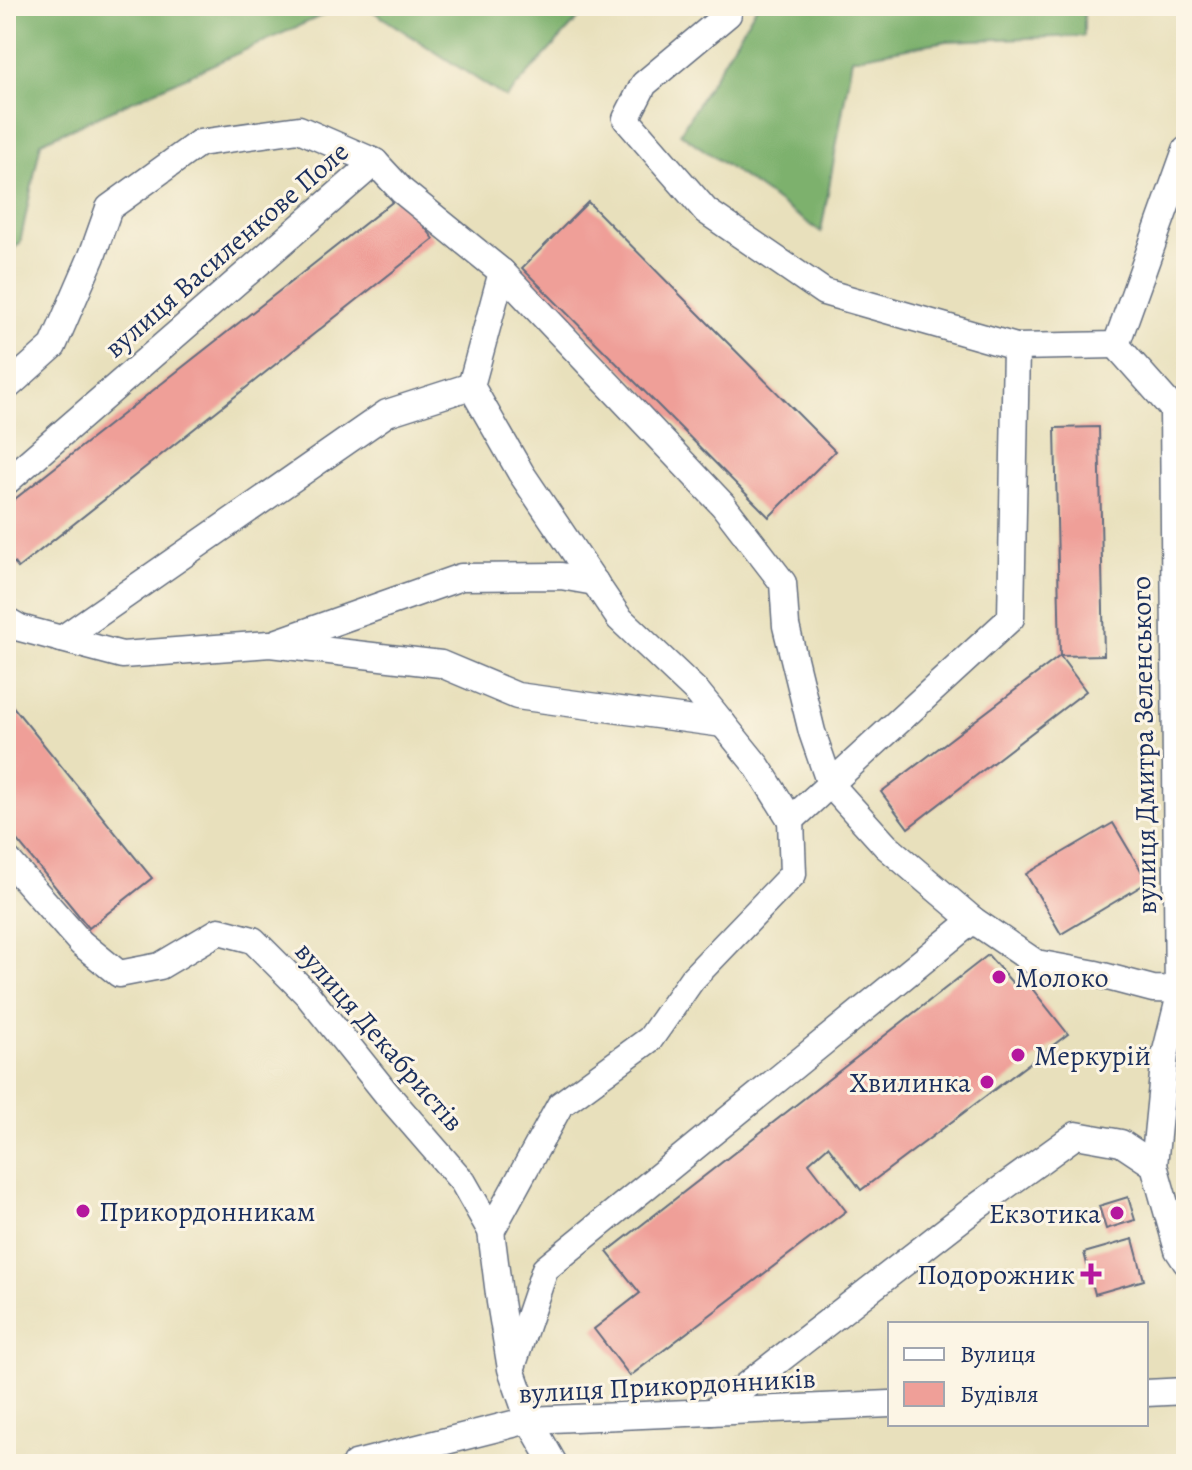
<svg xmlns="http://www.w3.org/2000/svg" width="1192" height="1470" viewBox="0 0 1192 1470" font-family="Alegreya,serif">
  <rect width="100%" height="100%" fill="#fcf5e5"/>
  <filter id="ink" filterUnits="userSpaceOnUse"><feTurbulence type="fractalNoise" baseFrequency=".0125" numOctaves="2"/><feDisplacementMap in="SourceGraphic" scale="16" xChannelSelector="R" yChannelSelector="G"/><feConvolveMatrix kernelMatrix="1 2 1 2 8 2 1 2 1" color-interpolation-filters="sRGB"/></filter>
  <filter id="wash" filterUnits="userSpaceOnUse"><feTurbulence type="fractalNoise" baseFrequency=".006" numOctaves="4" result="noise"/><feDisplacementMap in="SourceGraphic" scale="32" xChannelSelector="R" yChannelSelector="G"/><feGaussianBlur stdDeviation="1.8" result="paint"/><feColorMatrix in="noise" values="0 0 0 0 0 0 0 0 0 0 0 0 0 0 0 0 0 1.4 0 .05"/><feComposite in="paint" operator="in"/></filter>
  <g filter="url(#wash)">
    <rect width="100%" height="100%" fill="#e8e0bc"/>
    <g fill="#7db16d" stroke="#4c7066" stroke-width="2">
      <path d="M6,6H343L41,142L20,243L6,256Z"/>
      <path d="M365,6H590L506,98Z"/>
      <path d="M757,6H1084V36L946,41L852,58L821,232L680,133Z"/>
    </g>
    <g id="blocks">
      <g fill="#ef9f98">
        <path d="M400,196L434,239L18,568L6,553V506Z"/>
        <path d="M588,202L835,451L769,517L522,268Z"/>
        <path d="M1099,427L1104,655L1060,656L1055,428Z"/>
        <path d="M1060,656L1086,691L908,828L881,792Z"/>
        <path d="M6,698L152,878L89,928L6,827Z"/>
        <path d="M1113,823L1148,882L1061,934L1026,874Z"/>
        <path d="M988,955L1016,987L1026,981L1068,1034L861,1190L828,1146L809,1163L846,1211L630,1376L594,1329L640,1293L607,1252Z"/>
        <path d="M1128,1197L1135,1220L1106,1229L1099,1206Z"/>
        <path d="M1133,1239L1144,1280L1095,1294L1084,1253Z"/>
      </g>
    </g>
  </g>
  <g filter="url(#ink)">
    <use href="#blocks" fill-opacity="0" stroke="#636d7f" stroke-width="2"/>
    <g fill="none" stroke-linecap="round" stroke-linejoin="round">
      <g stroke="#636d7f" stroke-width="29">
        <g id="minor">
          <path d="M728,14L644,84L626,119L706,211L824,292L1016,347L1116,345L1186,150"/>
          <path d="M502,272L723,505L783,583L786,626L812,732L830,784L886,846L973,920L1036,963L1096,974L1153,989L1186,990"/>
          <path d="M1116,345L1173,409L1178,1003L1165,1055L1154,1165"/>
          <path d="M6,388L53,346L92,256L109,208L199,143L299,129L375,162"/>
          <path d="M6,482L375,162L402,191L502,272L471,386L521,473L619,618L698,693L757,766L791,820L1011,618L1016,347"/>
          <path d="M6,620L20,628L122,655L270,644L441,664L517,696L723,724"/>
          <path d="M62,639L387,413L471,386"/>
          <path d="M278,642L461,577L561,576L595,582"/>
          <path d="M6,858L81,943L119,974L160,966L219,931L253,940L306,993L386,1093L463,1182L491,1231L500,1302L511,1369L529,1420L554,1464"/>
          <path d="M491,1231L560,1105L650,1039L692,979L793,874L791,820"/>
          <path d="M513,1364L545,1269L973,920"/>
          <path d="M1146,1393L1186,1391"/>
          <path d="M712,1412L975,1208L1076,1135L1121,1143L1154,1165L1178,1250L1186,1262"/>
          <path d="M355,1464L529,1420L890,1404"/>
        </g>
      </g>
      <use href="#minor" stroke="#fff" stroke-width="26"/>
    </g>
  </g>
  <g fill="#b5179e" stroke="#fcf5e5" stroke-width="3">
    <circle cx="999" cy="977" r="8"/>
    <circle cx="1018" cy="1055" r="8"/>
    <circle cx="987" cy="1082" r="8"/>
    <circle cx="83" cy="1211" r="8"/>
    <circle cx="1117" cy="1213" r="8"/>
    <path d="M1087 1262h8v8h8v8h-8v8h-8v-8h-8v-8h8z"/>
  </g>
  <g text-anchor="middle" stroke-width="6" stroke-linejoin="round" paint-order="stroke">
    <g font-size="28" fill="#1b2f5e" stroke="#fcf5e5">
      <text transform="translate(226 249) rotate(-41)" y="10">вулиця Василенкове Поле</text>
      <text transform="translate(1143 745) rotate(-91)" y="10">вулиця Дмитра Зеленського</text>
      <text transform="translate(380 1036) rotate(49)" y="10">вулиця Декабристів</text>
      <text transform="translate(667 1385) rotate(-3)" y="10">вулиця Прикордонників</text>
    </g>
    <g font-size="28" fill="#1b2f5e" stroke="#fcf5e5" text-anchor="start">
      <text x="1015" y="987">Молоко</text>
      <text x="1034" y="1065">Меркурій</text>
      <text x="971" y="1092" text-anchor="end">Хвилинка</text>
      <text x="99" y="1221">Прикордонникам</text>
      <text x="1101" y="1223" text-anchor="end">Екзотика</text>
      <text x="1075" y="1284" text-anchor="end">Подорожник</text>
    </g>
  </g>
  <rect width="1192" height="1470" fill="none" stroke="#fcf5e5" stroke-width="32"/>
  <rect x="888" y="1322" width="260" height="104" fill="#fcf5e5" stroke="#a2a6af" stroke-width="2"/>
  <rect x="904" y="1348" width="40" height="12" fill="#ffffff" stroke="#a2a6af" stroke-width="2"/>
  <text x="960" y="1362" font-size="24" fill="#1b2f5e">Вулиця</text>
  <rect x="904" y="1382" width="40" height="24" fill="#ef9f98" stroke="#a2a6af" stroke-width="2"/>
  <text x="960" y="1402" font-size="24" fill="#1b2f5e">Будівля</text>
</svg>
